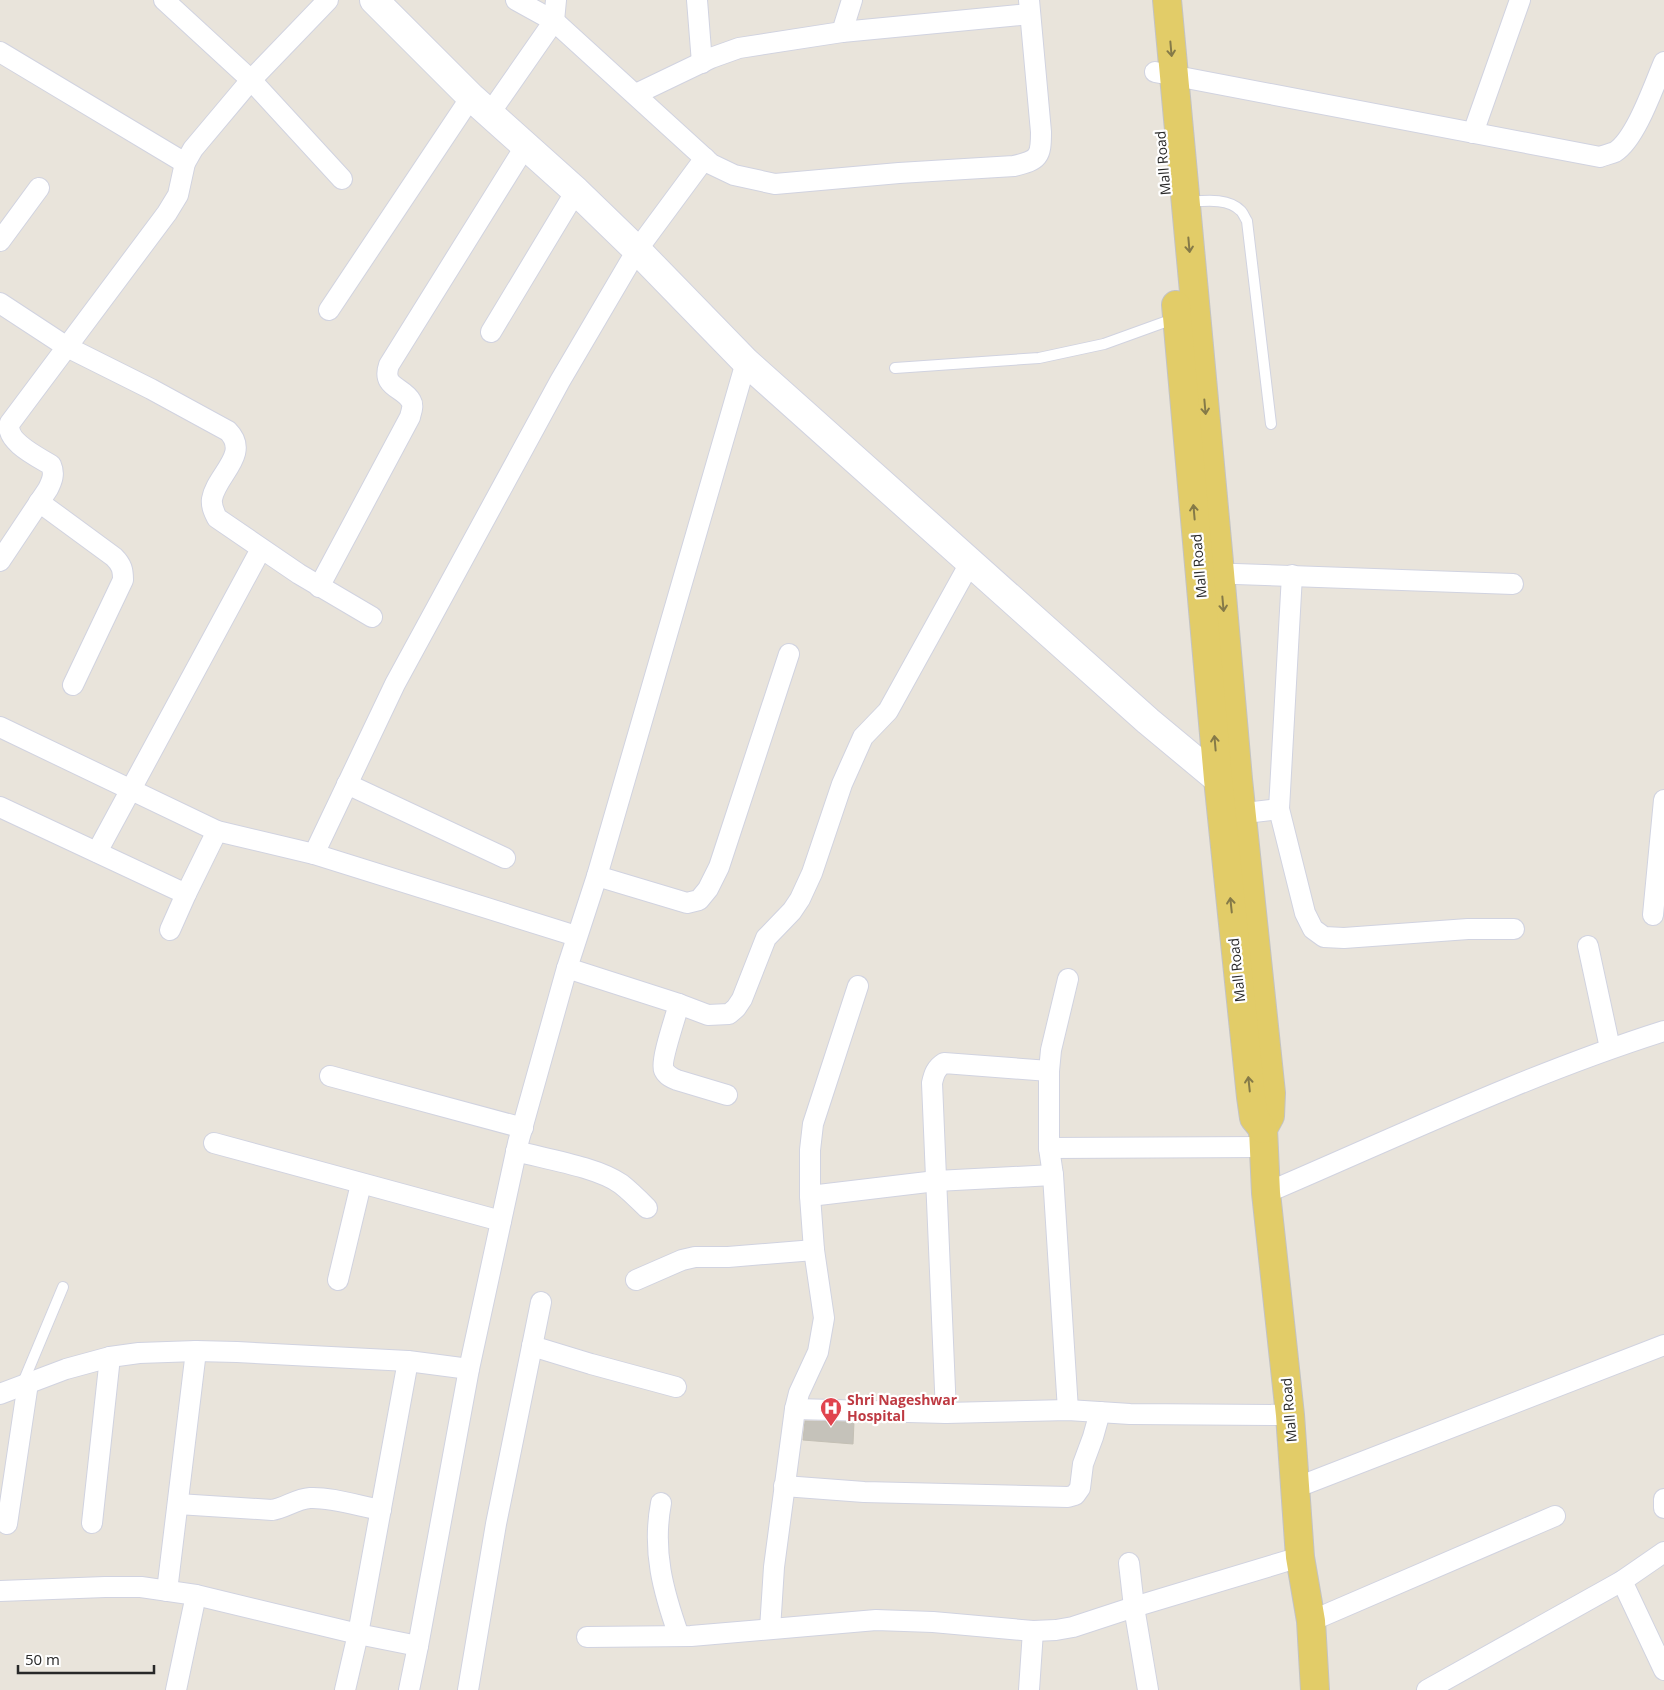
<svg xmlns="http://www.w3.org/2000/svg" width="1664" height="1690" viewBox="0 0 1664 1690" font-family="'Open Sans',sans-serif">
  <rect width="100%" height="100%" fill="#e9e4db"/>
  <path fill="#c5c2ba" stroke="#c4c0b5" d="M805,1421L854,1422L853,1444L803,1440Z"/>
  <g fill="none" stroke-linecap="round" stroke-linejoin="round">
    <g stroke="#d1d3e0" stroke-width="12">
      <g id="service">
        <path d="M1186,202C1203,201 1228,197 1241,211C1243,213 1245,218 1247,221L1271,424"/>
        <path d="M895,368L1039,358L1104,344L1176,318"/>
        <path d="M22,1385L63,1287"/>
      </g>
    </g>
    <g stroke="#d1d3e0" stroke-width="22">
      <g id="minor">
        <path d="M164,0L251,80L342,179"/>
        <path d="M516,0L554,21L711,164L734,175L775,184L899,173L1014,166C1039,160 1041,157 1041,132L1029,0"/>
        <path d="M697,0L702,63"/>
        <path d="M842,32L852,0"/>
        <path d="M0,52L185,163"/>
        <path d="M1155,72L1600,157C1604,155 1610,154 1615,152C1636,139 1654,85 1664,62"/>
        <path d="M636,94L711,58L739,48L842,32L1030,14"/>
        <path d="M490,113L554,21L556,0"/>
        <path d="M1473,133L1520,0"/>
        <path d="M0,241L39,188"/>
        <path d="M0,303L67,347L151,389L228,431C251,454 216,475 212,499C211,506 214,512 217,518L299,574L372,617"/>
        <path d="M329,310L471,97"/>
        <path d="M491,332L576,191"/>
        <path d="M39,502L114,557C122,565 123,570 123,580L73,685"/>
        <path d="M0,561L48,489C52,481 55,474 51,465C38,457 4,441 10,423L167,213L178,195L185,163L193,149L251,80L328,0"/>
        <path d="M1207,573L1513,584"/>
        <path d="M1292,575L1279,809L1305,913L1313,929L1324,937L1344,938L1468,929H1514"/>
        <path d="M319,587L410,417C411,412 414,406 411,401C404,387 381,388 389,365L526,145"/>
        <path d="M0,727L217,831L314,854L576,936"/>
        <path d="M347,784L505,858"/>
        <path d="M0,807L186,894"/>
        <path d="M1228,815L1279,809"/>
        <path d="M97,852L261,549"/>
        <path d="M314,854L395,684L560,381L637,250L705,158"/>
        <path d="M597,876L687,903L699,900L708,889L719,867L789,654"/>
        <path d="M1653,915L1664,800"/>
        <path d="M170,930L186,894L217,831"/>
        <path d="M1588,946L1610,1048"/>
        <path d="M567,968L679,1004L708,1015L729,1014L736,1008L742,999L766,938L792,911L800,899L812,873L842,784L863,737L888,711L970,563"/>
        <path d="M1068,979L1051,1050L1049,1071V1148L1053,1175L1068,1410"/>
        <path d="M679,1004C676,1016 660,1061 664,1070C667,1076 672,1078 677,1080L727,1095"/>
        <path d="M330,1076L523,1128"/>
        <path d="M214,1143L501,1221"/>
        <path d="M1049,1148L1264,1147"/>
        <path d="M516,1151C546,1159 597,1167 621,1184C630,1191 639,1200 647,1208"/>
        <path d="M1266,1193C1397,1137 1528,1074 1664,1031"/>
        <path d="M810,1196L936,1181L1053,1175"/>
        <path d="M338,1280L361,1184"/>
        <path d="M636,1280L682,1260L695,1257H728L814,1250"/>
        <path d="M532,1346L591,1364L676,1387"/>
        <path d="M0,1394L66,1369L110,1357L139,1353L196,1351L237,1352L408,1361L469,1369"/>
        <path d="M795,1409L946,1413L1068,1410L1130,1414L1290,1415"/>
        <path d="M946,1413L932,1083C934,1074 936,1068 944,1063L1049,1071"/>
        <path d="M784,1486L864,1492L1068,1497L1075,1495L1080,1488L1083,1464L1093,1437L1100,1412"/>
        <path d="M1295,1488L1664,1345"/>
        <path d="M1664,1499V1508"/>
        <path d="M661,1503C652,1551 663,1591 679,1636"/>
        <path d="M178,1504L272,1510C285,1508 296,1499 310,1498C331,1497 359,1506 381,1510"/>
        <path d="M92,1523L110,1357"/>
        <path d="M7,1524L28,1383"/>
        <path d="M1129,1563L1134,1607L1148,1690"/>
        <path d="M1622,1581L1664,1670"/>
        <path d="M0,1591L105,1587H141L196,1595L358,1634L418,1646"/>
        <path d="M167,1591L196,1351"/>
        <path d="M1311,1621L1555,1516"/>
        <path d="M770,1629L774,1567L795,1409L799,1393L818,1352L824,1318L814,1250L810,1196V1150L813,1124L858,986"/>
        <path d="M587,1637L691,1636L876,1620L933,1622L1033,1631L1056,1630L1073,1627L1134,1607L1300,1557"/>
        <path d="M176,1690L196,1595"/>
        <path d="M345,1690L358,1634L408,1361"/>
        <path d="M409,1690L418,1646L469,1369L518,1143L567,968L597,876L746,362"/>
        <path d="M468,1690L496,1524L541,1302"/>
        <path d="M1029,1690L1033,1631"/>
        <path d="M1427,1690L1622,1581L1664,1552"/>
      </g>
    </g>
    <g stroke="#d1d3e0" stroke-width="30">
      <path id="secondary" d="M374,0L471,97L576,191L637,250L746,362L1148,721L1231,790"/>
    </g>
    <g stroke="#c3c3c3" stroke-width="30">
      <g id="primary">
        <path d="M1167,0L1220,573L1238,779L1271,1093L1270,1116L1263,1129L1266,1193L1290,1415L1300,1557L1311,1621L1315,1690"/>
        <path d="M1176,305L1218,779L1251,1097L1254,1118L1263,1129"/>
      </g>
    </g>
    <use href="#service" stroke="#fff" stroke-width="10"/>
    <use href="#minor" stroke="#fff" stroke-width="20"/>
    <use href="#secondary" stroke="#fff" stroke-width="28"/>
    <use href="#primary" stroke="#e2cc68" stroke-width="28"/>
  </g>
  <defs><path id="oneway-shaft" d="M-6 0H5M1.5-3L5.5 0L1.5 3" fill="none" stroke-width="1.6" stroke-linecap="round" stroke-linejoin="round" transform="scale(1.25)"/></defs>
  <g stroke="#857a48">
    <use href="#oneway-shaft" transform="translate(1171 49) rotate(85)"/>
    <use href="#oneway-shaft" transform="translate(1189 245) rotate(85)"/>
    <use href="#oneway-shaft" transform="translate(1205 407) rotate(85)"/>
    <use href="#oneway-shaft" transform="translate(1194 512) rotate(-95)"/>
    <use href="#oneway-shaft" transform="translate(1223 604) rotate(85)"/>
    <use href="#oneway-shaft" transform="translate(1215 743) rotate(-95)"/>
    <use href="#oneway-shaft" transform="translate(1231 905) rotate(-96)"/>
    <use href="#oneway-shaft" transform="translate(1249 1084) rotate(-96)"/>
  </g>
  <defs>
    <g id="hospital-pin" transform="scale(1.125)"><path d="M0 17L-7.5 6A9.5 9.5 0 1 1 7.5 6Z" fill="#e0444e" stroke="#fff"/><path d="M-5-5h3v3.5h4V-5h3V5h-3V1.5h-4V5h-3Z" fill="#fff"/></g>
  </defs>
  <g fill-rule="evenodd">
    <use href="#hospital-pin" x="831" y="1408"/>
  </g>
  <g text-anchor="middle" stroke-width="4.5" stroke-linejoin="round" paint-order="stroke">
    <g font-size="14" fill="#282828" stroke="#fff">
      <text transform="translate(1163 163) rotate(-95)" y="5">Mall Road</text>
      <text transform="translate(1199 566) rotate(-95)" y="5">Mall Road</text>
      <text transform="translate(1237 970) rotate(-96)" y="5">Mall Road</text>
      <text transform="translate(1289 1410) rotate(-95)" y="5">Mall Road</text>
    </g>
    <g font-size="14" font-weight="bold" fill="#be3a42" stroke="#fff" text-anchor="start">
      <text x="847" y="1405">Shri Nageshwar<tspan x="847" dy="16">Hospital</tspan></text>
    </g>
  </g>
  <path d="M18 1665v8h136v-8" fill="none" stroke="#282828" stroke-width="2.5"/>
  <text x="25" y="1665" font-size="15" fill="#282828" stroke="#ffffff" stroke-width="4" paint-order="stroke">50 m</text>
</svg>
